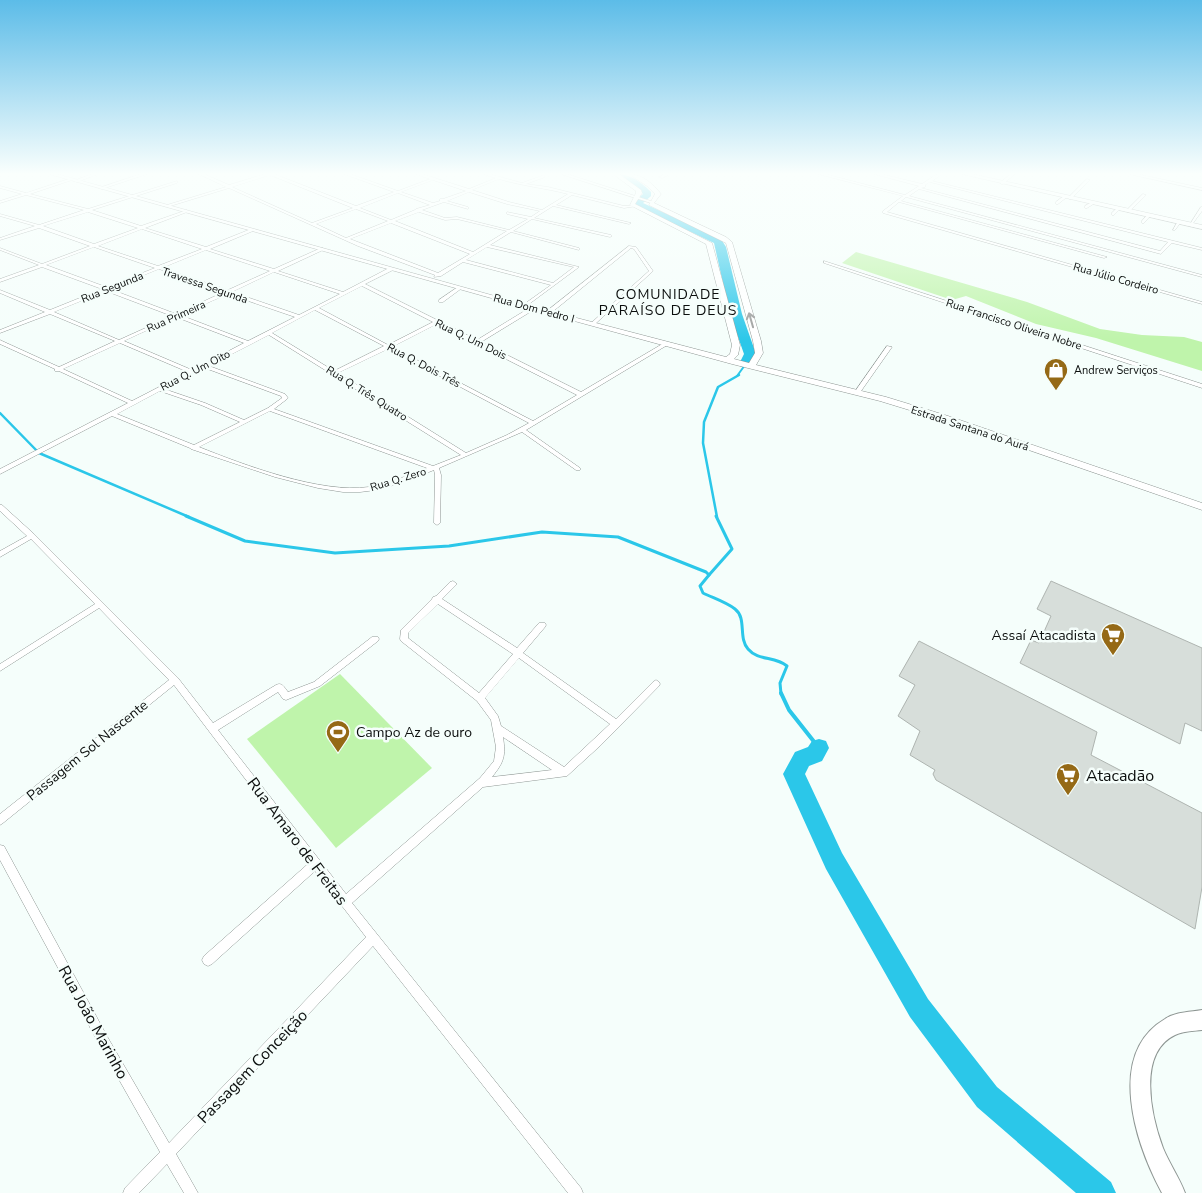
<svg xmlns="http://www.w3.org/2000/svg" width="1202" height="1193" viewBox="0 0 1202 1193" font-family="'Nunito Sans',sans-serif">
  <rect width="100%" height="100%" fill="#f5fefb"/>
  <g fill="#bff4ab">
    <path d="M856,252L1027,302L1100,329L1142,335L1184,337L1202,342V371L1096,338L1036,324L966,296L952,300L842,263Z"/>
    <path d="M340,674L432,768L336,848L247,739Z"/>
  </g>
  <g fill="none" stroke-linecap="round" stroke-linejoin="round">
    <path stroke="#2bc7e9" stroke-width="2" d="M737,376L745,365"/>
    <g stroke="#2bc7e9" stroke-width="2.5">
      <path d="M0,413L39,453L189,517"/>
      <path d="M717,517L703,443L704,422L718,387L739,375"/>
    </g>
    <g stroke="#2bc7e9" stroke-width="3">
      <path d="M186,516L245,541L335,553L449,546L542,532L618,537L706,572L709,575L700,586L703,593C713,598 726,602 735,609C747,618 738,638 748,649C758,661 775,656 787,666L780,683L781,694"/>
      <path d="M709,575L732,549L716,516"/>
    </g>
    <path stroke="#2bc7e9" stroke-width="4" d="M781,693L789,710L819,748"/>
    <g fill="#2bc7e9" fill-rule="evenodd">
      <path d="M616,174C631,174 641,182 651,192V196L643,203L721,239L726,247L742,314L756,354L749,367H741L739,364L744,354L730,314L714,243L636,206L635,201L643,194L635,186Z"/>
      <path d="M819,739L826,741L829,748L822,761L809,766L805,774L842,853L928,999L997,1087L1111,1182L1116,1193H1076L977,1107L910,1017L826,869L783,774L795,752L808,747L812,741Z"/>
    </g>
  </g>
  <g fill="#d7deda" stroke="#aeb4b0">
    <path d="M1051,581L1202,648V731L1185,723L1180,744L1020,663L1031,640L1039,643L1051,616L1037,609Z"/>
    <path d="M919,641L1097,732L1091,755L1202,813V887L1195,929L936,780L933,774L935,770L910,755L920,731L898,716L915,685L899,676Z"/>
  </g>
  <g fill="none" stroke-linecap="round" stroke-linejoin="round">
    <g stroke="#8e9693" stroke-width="1">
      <g id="street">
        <path d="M92,174H98L77,182L74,181Z"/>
        <path d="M141,174H147L102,189L99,188Z"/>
        <path d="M199,174H204L229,185L265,174H274L356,206L394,192L344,174H350L398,191L430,179L416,174H422L469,189L496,178L483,174H489L522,183L544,175L545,177L526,184L548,187L624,206L635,205L637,206L624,208L572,195L556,205L631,223L629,224L553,206L534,218L611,235L612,236L610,237L532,219L513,231L579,248V250L511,232L490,245L579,267L525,307H523V305L551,285L463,262L441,276L434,277L435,275L358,246L229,188L167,207V205L226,187ZM270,175L353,208L312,223L232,187ZM499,179C522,186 545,188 568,194L542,210L509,202L472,190ZM433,180L466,191L443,199H440V201L433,203L401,192ZM469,192L507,204L540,211L531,217L507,212V214L528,219L509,230L457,217L445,218L422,210L444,202L468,209V207L447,201ZM398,193L430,205L416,209L415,210L391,220L360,208ZM356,209L388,221L346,238L316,224ZM419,212L445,220L457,219L507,231L473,252L395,221ZM391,223L470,254L438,273L350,239ZM487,247L574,267L553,283L466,260Z"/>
        <path d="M561,174H567L654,202L651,203Z"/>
        <path d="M665,174H670L662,178L659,177Z"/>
        <path d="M818,174H825L905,195L919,186L874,174H881L922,184L937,174H942L932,181L1202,248V250L1172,243L1161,254L919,189L909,196L1202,275V277L906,197L901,201L1107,257L1104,258L899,202L887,212L1202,302V304L883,213V211L903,196ZM930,182L1168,242L1160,251L921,188L925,187V185Z"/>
        <path d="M1011,174H1015L1003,184H1001V182Z"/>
        <path d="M1129,174H1137L1202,188V190Z"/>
        <path d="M69,179L72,180L30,194L88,209L177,181V183L92,210L141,226L187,210V212L145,228L206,247L251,229H253V231L210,249L274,269L321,248H323V250L278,271L343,292L389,268H393V270L365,284L477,340L531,307H535V309L481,342L581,392L664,343L669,344L526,430L580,468V470H576L522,432L439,468L441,475L440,523L437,525L434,523L435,475L434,470L398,484L376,490L360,492H343L318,488L275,477L191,449L190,448L112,416L0,474V469L128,403L59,371H55V369L0,344V340L2,341L59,367L115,341L50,314L0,333V330L45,312L0,293V290L50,310L102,289L42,267L0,282V279L39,265L0,250V248L42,264L90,246L39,228L0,240V238L35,226L0,216V214L39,225L84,210L26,195L0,203V201L22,194L0,188V186L26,193ZM88,212L138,228L94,244L43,226ZM142,229L202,249L158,266L98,246ZM94,247L155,268L106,287L46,265ZM206,250L270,271L228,290L162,268ZM159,269L224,292L176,314L110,289ZM274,272L340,294L299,315L232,292ZM362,286L433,322L388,345L319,308ZM106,291L172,316L119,340L54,312ZM228,294L295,317L248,341L180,315ZM315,310L384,346L334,371L272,333ZM176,317L244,343L192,370L124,341ZM437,324L577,395L533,421L392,347ZM269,335L461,455L433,466L274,409L287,399L288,398L285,394L209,366ZM120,343L188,372L132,401L63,369ZM388,349L529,423L507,435L466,453L338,373ZM205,368L281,396L282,398L268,408L244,420L205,403L164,389ZM160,391L201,405L240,422L194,445L117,414ZM270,411L427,468C408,475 389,484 369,487C321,494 244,465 199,447Z"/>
        <path d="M1087,179L1090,180L1071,199H1069V197Z"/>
        <path d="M1143,194L1146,195L1129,212H1127V210Z"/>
        <path d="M1064,196L1067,197L1058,204H1056V202Z"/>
        <path d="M1092,202L1095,203L1087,208H1085V206Z"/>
        <path d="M1201,207H1202V211L1191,226H1189Z"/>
        <path d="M1117,208L1120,209L1114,215H1112V213Z"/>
        <path d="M1148,214L1151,215L1144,223H1142V221Z"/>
        <path d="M1178,221L1181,222L1175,230H1173Z"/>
        <path d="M629,246L636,247L653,271L594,325L590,324L649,271L634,249L631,248L551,313H547V311Z"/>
        <path d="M824,261L1202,384V388L824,263Z"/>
        <path d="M458,287L462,288L443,302H439V300Z"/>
        <path d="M887,346L892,347L859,394H855L854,393Z"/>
        <path d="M0,505H2L34,534L178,678L213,723L276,685C282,682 284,687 288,692L314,682L372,637H378L379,639L378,641L320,686L286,700L283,699L278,692L218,730L346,894L480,778L494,761L496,747L491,720L477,701L401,641L400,639L401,630L432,599L433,597L436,596L450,582L453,581L457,584L442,599L517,648L539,623H545L546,625L545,627L523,653L616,719L653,682L656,680L659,682L660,684L659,686L601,745L567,776L483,787L352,903L581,1188L583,1193H568L373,946L176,1154L198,1193H184L167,1164L139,1193H123L125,1188L160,1152L100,1046L0,860V845L4,846L108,1038L169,1143L366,937L315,871L212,964L208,966L204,964L202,960L204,956L309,863L174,685L3,823L0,825V814L169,680L99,608L0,671V664L95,604L31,539L0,557V551L27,536L0,511ZM438,604L513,654L479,693L408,638V633ZM519,658L610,724L564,767L501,726L498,716L485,698ZM503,737L552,770L492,777C504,762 506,756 503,737Z"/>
      </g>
    </g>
    <g stroke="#8e9693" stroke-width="1">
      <g id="secondary">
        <path d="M49,174H57L527,305L726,357L730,354L732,345L706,244L630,205L636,193V191L613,174H619L641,190L642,193L635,204L712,243L740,345L738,355L734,359L749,363L755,353L753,341L726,243L649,205L655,194L647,186L629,174C642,174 653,184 661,194L654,203L726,237L732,242L761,341L763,353L756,365L886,397L948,416L1202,503V510L942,420L880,401L732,364L523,307Z"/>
        <path d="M962,174H972L1202,225V229Z"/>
      </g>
    </g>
    <g stroke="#8e9693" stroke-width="2">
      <path id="primary" d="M1202,1010V1030C1194,1031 1183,1031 1175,1035C1137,1053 1151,1116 1163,1148C1169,1163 1179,1177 1185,1193H1162C1136,1145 1105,1054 1165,1019C1175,1012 1190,1012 1202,1010Z"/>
    </g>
    <use href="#street" fill="#fff" fill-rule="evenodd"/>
    <use href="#secondary" fill="#fff" fill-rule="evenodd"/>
    <use href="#primary" fill="#fff" fill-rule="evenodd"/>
  </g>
  <defs><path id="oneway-shaft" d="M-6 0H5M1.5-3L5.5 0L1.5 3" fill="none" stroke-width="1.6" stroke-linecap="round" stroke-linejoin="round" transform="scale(1.25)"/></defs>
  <use stroke="#9d9f9e" href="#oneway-shaft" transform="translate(751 320) rotate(-106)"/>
  <linearGradient id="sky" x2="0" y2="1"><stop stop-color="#5cbce8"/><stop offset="0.51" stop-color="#fafffd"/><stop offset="1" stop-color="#fafffd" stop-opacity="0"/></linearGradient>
  <rect width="1202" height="341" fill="url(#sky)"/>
  <defs>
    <g id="shop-pin" transform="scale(1.25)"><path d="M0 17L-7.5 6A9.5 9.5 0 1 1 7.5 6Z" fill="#956916" stroke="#f5fefb"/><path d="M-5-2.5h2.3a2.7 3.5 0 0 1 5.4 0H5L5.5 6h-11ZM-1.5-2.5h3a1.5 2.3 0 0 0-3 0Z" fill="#fff"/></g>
    <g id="supermarket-pin" transform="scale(1.25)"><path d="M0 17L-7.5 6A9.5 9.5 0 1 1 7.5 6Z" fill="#956916" stroke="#f5fefb"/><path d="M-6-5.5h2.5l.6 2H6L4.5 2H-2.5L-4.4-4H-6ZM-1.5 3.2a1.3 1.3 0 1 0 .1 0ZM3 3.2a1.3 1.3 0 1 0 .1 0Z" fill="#fff"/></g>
    <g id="stadium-pin" transform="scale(1.25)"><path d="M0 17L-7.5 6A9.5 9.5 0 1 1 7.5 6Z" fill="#956916" stroke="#f5fefb"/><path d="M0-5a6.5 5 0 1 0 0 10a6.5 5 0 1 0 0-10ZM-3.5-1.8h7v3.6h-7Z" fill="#fff"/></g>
  </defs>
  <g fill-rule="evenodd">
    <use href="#shop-pin" x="1056" y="370"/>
    <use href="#supermarket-pin" x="1113" y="635"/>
    <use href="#stadium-pin" x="338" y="732"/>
    <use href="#supermarket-pin" x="1068" y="775"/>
  </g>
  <g text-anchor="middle" stroke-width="5" stroke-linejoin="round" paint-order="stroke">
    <g font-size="11" fill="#0b0e0d" stroke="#f5fefb">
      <text transform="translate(1116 278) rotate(16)" y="4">Rua Júlio Cordeiro</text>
      <text transform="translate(205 285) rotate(19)" y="4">Travessa Segunda</text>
      <text transform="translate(112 287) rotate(-22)" y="4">Rua Segunda</text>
      <text transform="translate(534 308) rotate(15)" y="4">Rua Dom Pedro I</text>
      <text transform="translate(176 316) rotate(-24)" y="4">Rua Primeira</text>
      <text transform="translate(1014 324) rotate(18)" y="4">Rua Francisco Oliveira Nobre</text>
      <text transform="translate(471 339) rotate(26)" y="4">Rua Q. Um Dois</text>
      <text transform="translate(424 365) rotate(28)" y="4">Rua Q. Dois Três</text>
      <text transform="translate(195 370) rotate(-27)" y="4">Rua Q. Um Oito</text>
      <text transform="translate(367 393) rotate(32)" y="4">Rua Q. Três Quatro</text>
      <text transform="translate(970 428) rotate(18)" y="4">Estrada Santana do Aurá</text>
      <text transform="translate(398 479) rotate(-17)" y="4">Rua Q. Zero</text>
    </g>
    <g font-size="11" fill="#0b0e0d" stroke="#f5fefb" text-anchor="start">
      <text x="1074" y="374">Andrew Serviços</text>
    </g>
    <g font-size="14" letter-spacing="1" fill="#0b0e0d" stroke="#f5fefb">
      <text x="668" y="299">COMUNIDADE<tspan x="668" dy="16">PARAÍSO DE DEUS</tspan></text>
    </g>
    <g font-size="14" fill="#0b0e0d" stroke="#f5fefb" text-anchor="end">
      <text x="1096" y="640">Assaí Atacadista</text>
      <text x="356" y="737" text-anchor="start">Campo Az de ouro</text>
    </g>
    <g font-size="14" fill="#0b0e0d" stroke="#f5fefb">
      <text transform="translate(87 750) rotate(-39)" y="5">Passagem Sol Nascente</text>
    </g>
    <g font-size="16" fill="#0b0e0d" stroke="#f5fefb" text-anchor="start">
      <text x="1086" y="781">Atacadão</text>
    </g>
    <g font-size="16" fill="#0b0e0d" stroke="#f5fefb">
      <text transform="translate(298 841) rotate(53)" y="6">Rua Amaro de Freitas</text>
      <text transform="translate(94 1022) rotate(61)" y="6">Rua João Marinho</text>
      <text transform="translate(252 1066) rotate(-46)" y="6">Passagem Conceição</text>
    </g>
  </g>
</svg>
